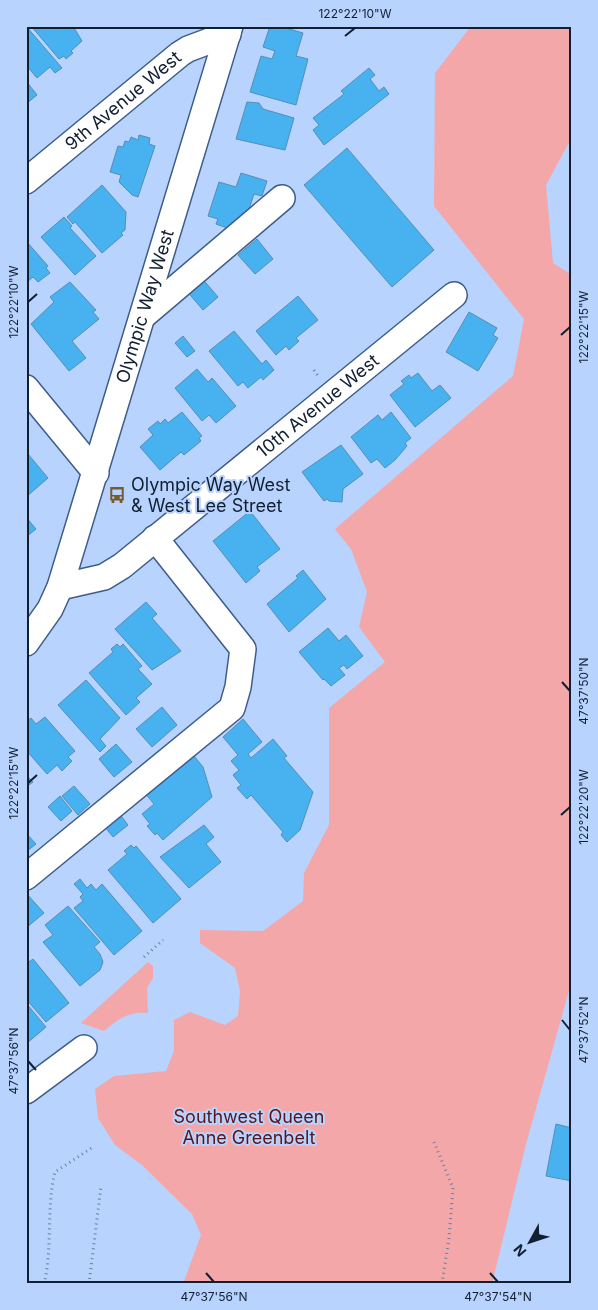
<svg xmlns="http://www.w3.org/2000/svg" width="598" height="1310" viewBox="0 0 598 1310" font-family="Inter,sans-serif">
  <rect width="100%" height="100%" fill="#b7d3fe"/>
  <g fill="#f4a7a8">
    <path d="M471,26H572V137L546,185L553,263L572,275V980L526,1144L492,1284H183L201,1235L192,1214L142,1165L115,1145L98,1118L95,1089L114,1076L166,1071L174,1051V1020L190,1012L225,1025L238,1016L240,991L235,968L200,943V930L263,931L303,901L304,873L329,825V708L385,662L359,627L367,592L351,549L335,529L513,376L524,319L434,206L435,73Z"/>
    <path d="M148,962L153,966V978L147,988L148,1013C128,1011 119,1019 104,1031L81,1023Z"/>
  </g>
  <g fill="#48b2f1" stroke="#548eb4">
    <path d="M26,26L62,68L55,73L50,67L37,78L26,65Z"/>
    <path d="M31,26H73L82,41L71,51L73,53L66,59L64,56L59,59Z"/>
    <path d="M270,26H279L303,33L296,56L308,59L296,105L250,92L261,56L272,59L275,51L263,47Z"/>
    <path d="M369,68L375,75L370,79L379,91L384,87L389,94L324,145L313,130L319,125L313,118L344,94L341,91Z"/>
    <path d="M26,81L37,95L26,104Z"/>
    <path d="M247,102L259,103L263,109L294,118L285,150L236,139Z"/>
    <path d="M139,135L150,138L149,144L155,146L138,197L132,195L119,182L121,175L110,172L118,146L123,147L125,141L129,142L131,137L138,140Z"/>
    <path d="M347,148L434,250L392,287L304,185Z"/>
    <path d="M241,173L267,181L262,196L254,194L247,215L230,229L216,224L218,219L208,216L219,182L236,187Z"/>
    <path d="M102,185L126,212L125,230L121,233L123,235L102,253L75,222L73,224L67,217Z"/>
    <path d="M64,217L72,226L70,228L96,256L75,275L41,237Z"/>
    <path d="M257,239L273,259L255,274L238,255Z"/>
    <path d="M27,242L48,266L46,268L50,273L38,282L33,277L26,283Z"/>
    <path d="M200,276L218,297L203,310L185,289Z"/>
    <path d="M70,282L96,310L93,312L99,319L72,341L86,358L69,371L31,324L54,302L50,297Z"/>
    <path d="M298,296L318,320L296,338L299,341L289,350L286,346L276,355L256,331Z"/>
    <path d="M469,312L497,328L493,335L498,338L478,371L446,352Z"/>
    <path d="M234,331L262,364L266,360L274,370L263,380L261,377L248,388L243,382L238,386L209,351Z"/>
    <path d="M183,336L195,351L187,357L175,343Z"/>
    <path d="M197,369L208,382L212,378L236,406L216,423L209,415L202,421L175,388Z"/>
    <path d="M418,373L432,391L440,385L451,398L415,427L390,395L404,384L401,381L409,375L411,378Z"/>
    <path d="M182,412L202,436L199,438L201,441L184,455L181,452L160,470L140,447L153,435L148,429L158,421L160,424L165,419L168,423Z"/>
    <path d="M391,412L411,438L405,443L407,446L395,460L385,468L377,459L371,463L351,437L378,415L382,420Z"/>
    <path d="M341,445L363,474L343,489L342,502L329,501L327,499L324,501L302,472Z"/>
    <path d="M28,454L48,478L26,497V456Z"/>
    <path d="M250,511L280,549L257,567L260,571L246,583L213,541Z"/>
    <path d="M26,517L36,529L26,537Z"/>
    <path d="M303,570L326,599L289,632L267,604L298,578L296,576Z"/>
    <path d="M146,602L157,614L152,618L181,651L152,670L115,629Z"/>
    <path d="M328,628L339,641L346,635L363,656L347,669L344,665L339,668L345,675L331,686L324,679L323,680L299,652Z"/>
    <path d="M117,644L120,647L123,644L142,666L138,669L152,684L136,698L140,702L126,715L89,673L113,652L111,649Z"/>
    <path d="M86,680L120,718L100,739L106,746L100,752L58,705Z"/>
    <path d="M162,707L177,725L152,747L136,729Z"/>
    <path d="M45,717L75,751L68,757L72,761L62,771L57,765L47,774L26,750V722L31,718L36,724Z"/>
    <path d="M243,719L262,742L248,754L251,758L273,739L287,756L284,758L313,792L300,830L287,842L281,835L283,832L251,795L247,799L237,788L241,785L233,775L239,770L231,761L238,755L223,737Z"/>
    <path d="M116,744L132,762L114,777L99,759Z"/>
    <path d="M194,756L203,767L212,797L163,840L157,833L155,835L147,826L150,824L142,814L154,804L144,792L187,757L190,760Z"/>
    <path d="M26,775L33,782L26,787Z"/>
    <path d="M74,786L90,804L78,815L62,796Z"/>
    <path d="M60,796L72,811L61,821L48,807Z"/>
    <path d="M115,808L128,825L113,837L100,821Z"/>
    <path d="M204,825L214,837L206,844L221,862L189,888L160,857Z"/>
    <path d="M26,833L36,844L26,852Z"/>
    <path d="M131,845L134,848L136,846L181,899L153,923L108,870L127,854L124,851Z"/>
    <path d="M80,879L87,888L91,884L96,890L102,884L142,931L114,955L74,908L83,901L80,897L83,894L74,884Z"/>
    <path d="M26,893L44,913L26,928Z"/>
    <path d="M68,906L100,942L94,947L100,954L103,962L100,970L80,986L43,942L53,935L45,925Z"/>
    <path d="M33,959L69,1003L46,1022L26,999V964Z"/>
    <path d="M26,1003L46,1027L26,1044Z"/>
    <path d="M556,1124L572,1128V1181L546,1176Z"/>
  </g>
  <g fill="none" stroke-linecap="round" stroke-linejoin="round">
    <g stroke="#3e5c8a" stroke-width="28">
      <g id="minor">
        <path id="s1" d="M26,181L180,54L188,49L228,34"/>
        <path d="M143,316L282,198"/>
        <path d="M26,388L96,473"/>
        <path id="s2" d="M60,587L104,577L122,566L454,295"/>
        <path id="s3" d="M26,643L50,609L60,587L230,26"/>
        <path d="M26,877L232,708L238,687L243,649L155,538"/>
        <path d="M26,1091L84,1048"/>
      </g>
    </g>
    <g stroke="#697e9e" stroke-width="3" stroke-dasharray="1 4" stroke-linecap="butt">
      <path d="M314,370L318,376"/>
      <path d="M144,957L163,940"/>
      <path d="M434,1142L453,1188L449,1238L442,1284"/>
      <path d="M44,1284C53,1247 46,1208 55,1172L93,1147"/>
      <path d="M89,1284L101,1186"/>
    </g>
    <use href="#minor" stroke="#fff" stroke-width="25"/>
  </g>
  <path fill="none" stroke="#121f32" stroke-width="2" d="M345,36L355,28M28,302L37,294M561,335L570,327M562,682L570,691M28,783L37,775M561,815L570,807M562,1020L570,1030M28,1061L36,1070M206,1273L214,1282M490,1273L498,1282"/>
  <defs>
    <g id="bus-bare" transform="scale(1.35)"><path d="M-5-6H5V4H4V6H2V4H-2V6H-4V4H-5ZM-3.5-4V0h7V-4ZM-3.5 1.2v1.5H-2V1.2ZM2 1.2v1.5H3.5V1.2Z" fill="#775b2e" stroke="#b7d3fe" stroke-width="2.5" paint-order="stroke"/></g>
  </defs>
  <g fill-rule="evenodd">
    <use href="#bus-bare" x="117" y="495"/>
  </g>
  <g text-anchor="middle" stroke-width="4" stroke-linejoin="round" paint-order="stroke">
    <g font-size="18" fill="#121f32" stroke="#b7d3fe">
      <text dy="6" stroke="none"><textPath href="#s1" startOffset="126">9th Avenue West</textPath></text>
      <text dy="6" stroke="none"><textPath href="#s3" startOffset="359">Olympic Way West</textPath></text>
      <text dy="6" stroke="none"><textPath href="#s2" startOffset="319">10th Avenue West</textPath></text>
    </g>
    <g font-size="18" fill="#121f32" stroke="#b7d3fe" text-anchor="start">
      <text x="131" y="491">Olympic Way West<tspan x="131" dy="21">&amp; West Lee Street</tspan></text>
    </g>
    <g font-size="18" fill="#57141c" stroke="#b7d3fe">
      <text x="249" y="1123">Southwest Queen<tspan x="249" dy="21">Anne Greenbelt</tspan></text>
    </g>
  </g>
  <rect width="598" height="1310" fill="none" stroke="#b7d3fe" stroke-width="55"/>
  <g transform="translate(530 1242) rotate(230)" stroke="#b7d3fe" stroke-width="4" paint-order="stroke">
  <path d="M0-4L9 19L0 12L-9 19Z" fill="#121f32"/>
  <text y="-8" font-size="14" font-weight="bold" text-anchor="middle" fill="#121f32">N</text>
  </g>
  <rect x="28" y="28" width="542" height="1254" fill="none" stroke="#121f32" stroke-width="2"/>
  <g font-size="12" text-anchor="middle" fill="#121f32">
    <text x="355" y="18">122°22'10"W</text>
    <text transform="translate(14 302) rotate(-90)" y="4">122°22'10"W</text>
    <text transform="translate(584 327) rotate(-90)" y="4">122°22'15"W</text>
    <text transform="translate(584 691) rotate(-90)" y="4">47°37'50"N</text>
    <text transform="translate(14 783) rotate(-90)" y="4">122°22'15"W</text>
    <text transform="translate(584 807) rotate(-90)" y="4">122°22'20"W</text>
    <text transform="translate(584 1030) rotate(-90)" y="4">47°37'52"N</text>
    <text transform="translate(14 1061) rotate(-90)" y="4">47°37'56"N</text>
    <text x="214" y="1301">47°37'56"N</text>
    <text x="498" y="1301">47°37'54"N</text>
  </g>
</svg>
